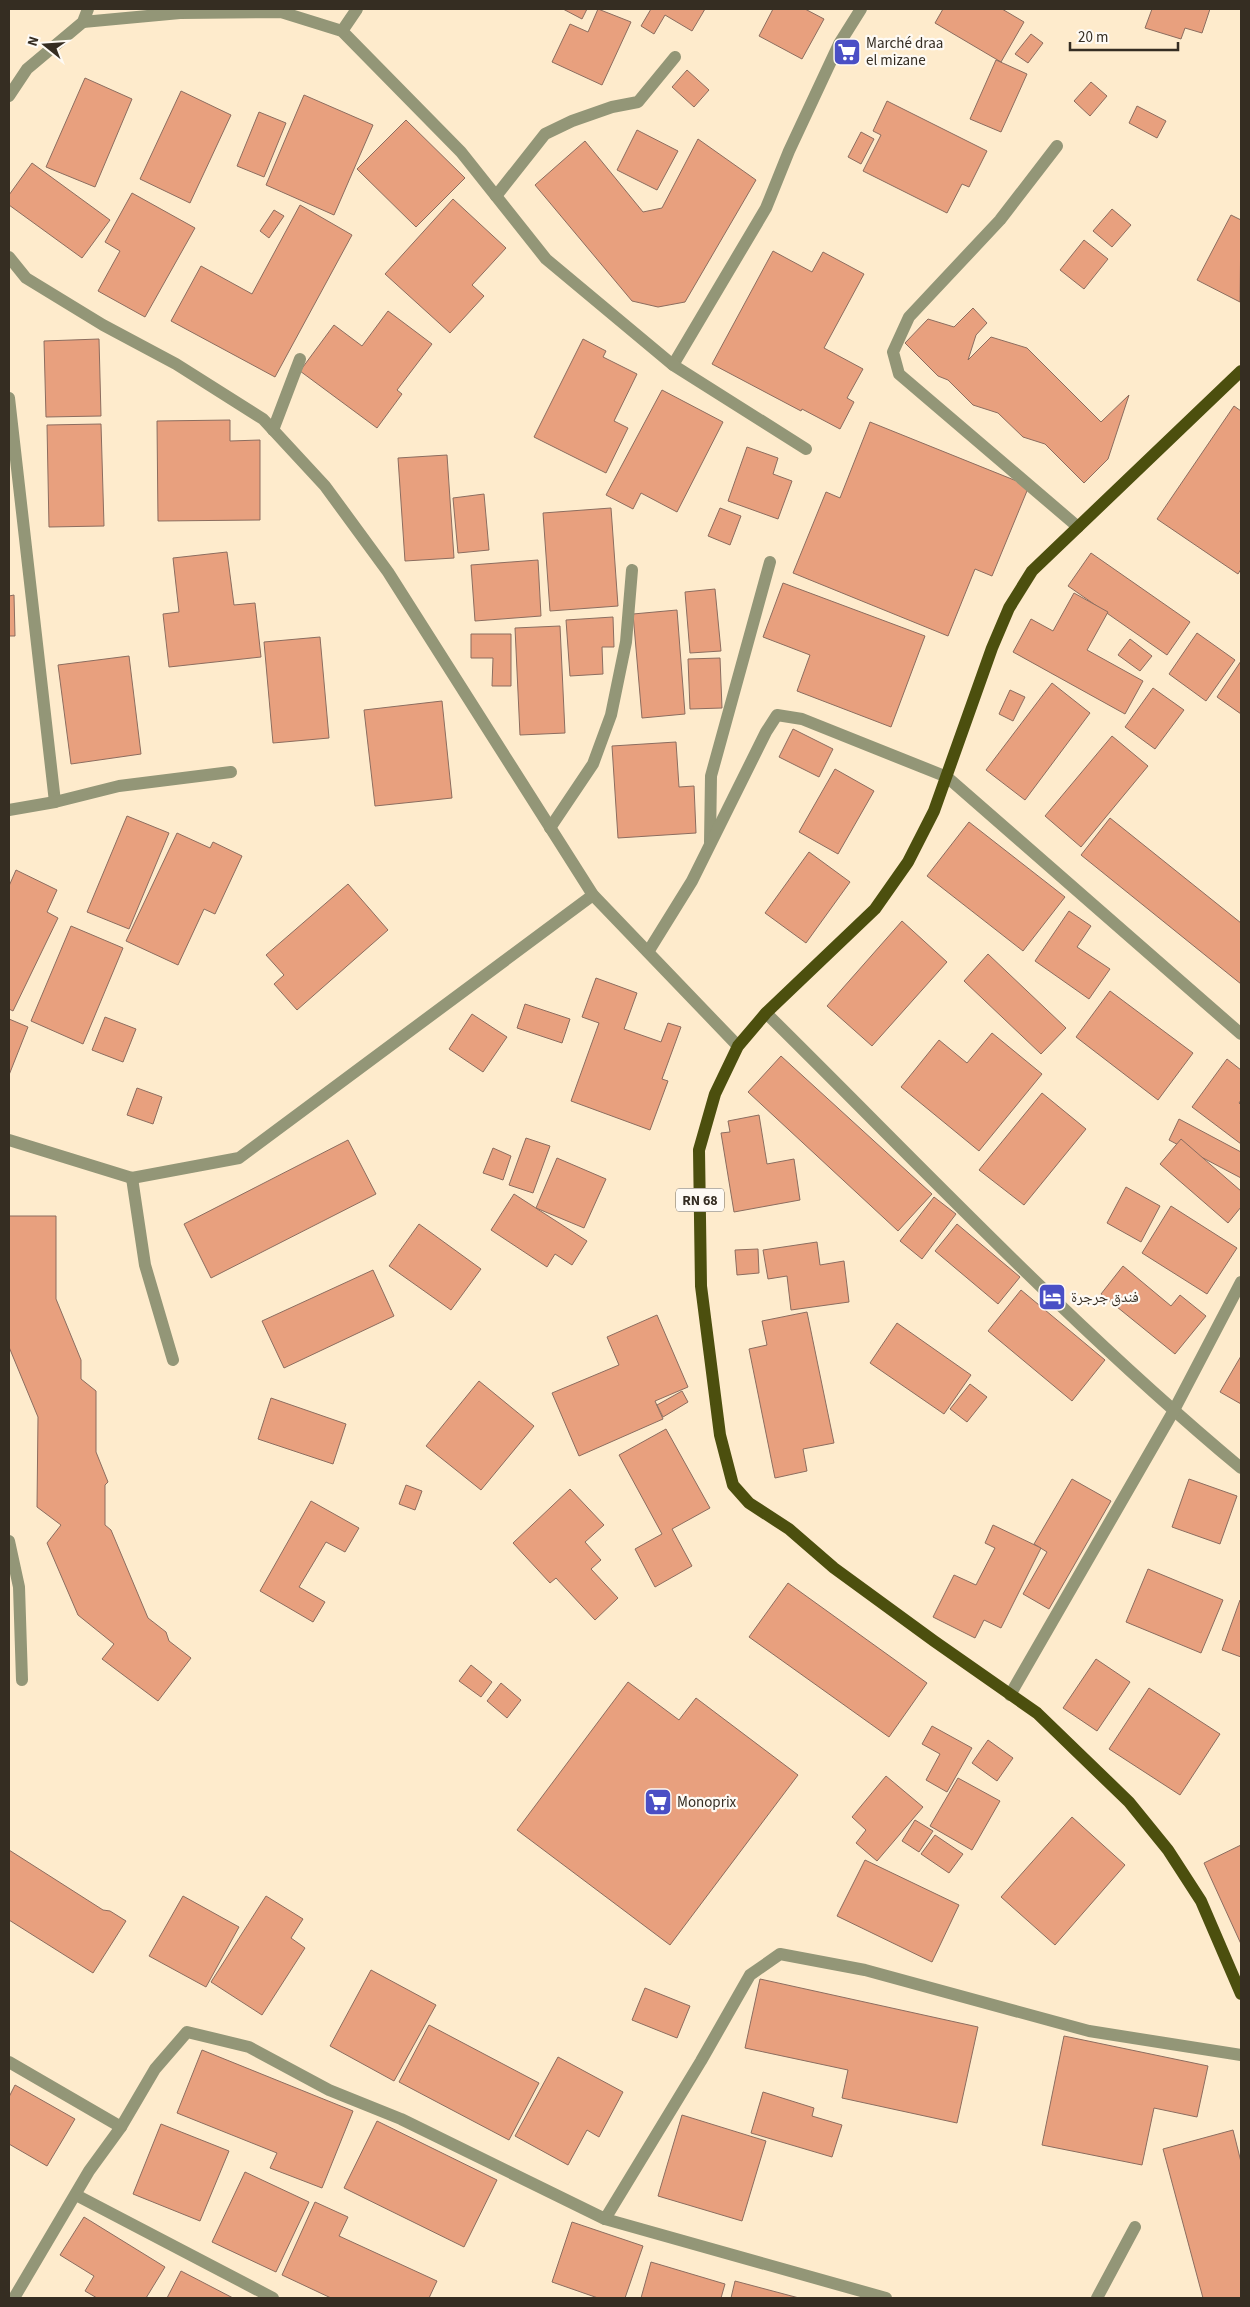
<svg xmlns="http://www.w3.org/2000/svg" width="1250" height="2307" viewBox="0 0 1250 2307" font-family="'Source Sans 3','Noto Naskh Arabic',sans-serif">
  <rect width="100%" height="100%" fill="#feebcc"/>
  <g fill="#e8a07e" stroke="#8c6d5f">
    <path d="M563,9H587L582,19Z"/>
    <path d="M598,9L631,22L602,85L552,62L570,24L588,32Z"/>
    <path d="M651,9H705L692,31L665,15L654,34L641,26Z"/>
    <path d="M773,9H805L824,19L802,59L759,36Z"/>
    <path d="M943,9H1002L1024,22L1001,62L935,23Z"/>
    <path d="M1152,9H1210L1202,33L1185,28L1181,39L1145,28Z"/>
    <path d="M1031,34L1043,43L1028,63L1015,54Z"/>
    <path d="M996,60L1027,74L1001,132L970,119Z"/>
    <path d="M687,70L709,90L694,107L672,87Z"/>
    <path d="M85,78L132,99L95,187L46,167Z"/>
    <path d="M1091,82L1107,96L1090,116L1074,101Z"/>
    <path d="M181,91L231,115L190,203L140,179Z"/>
    <path d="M304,95L373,125L334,215L266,185Z"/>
    <path d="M887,101L987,151L969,187L962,184L947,213L863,171L881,135L873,131Z"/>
    <path d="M1137,106L1166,121L1157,138L1129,123Z"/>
    <path d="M259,112L286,123L264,177L237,166Z"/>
    <path d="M406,120L465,178L416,227L357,169Z"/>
    <path d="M637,130L678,151L657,190L617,170Z"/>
    <path d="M861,132L874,139L861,164L848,157Z"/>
    <path d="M698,139L756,180L685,302L658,307L632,301L535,185L585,141L643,212L662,208Z"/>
    <path d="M32,163L110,220L82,258L9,205V195Z"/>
    <path d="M132,193L195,228L145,317L98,291L120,251L105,242Z"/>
    <path d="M453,199L506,248L472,285L484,296L450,333L385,274Z"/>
    <path d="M300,205L352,235L275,377L171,321L201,266L252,294Z"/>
    <path d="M1112,209L1131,225L1112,247L1093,231Z"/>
    <path d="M274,210L284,216L269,238L260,231Z"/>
    <path d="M1231,215L1241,220L1240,302L1197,280Z"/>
    <path d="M1084,240L1108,259L1084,289L1060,270Z"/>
    <path d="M773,251L812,272L823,252L864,274L824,348L863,369L847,398L854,402L840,429L802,409L801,411L712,364Z"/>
    <path d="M973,308L987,323L976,335L968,360L991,337L1027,348L1101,422L1129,395L1108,459L1084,483L1045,444L1023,437L998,413L973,405L948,380L938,376L905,343L928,319L954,327Z"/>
    <path d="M388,311L432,344L397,390L402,394L377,428L300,371L334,325L362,346Z"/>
    <path d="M99,339L101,416L46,417L44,341Z"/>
    <path d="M583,339L606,351L603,357L637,374L614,421L628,428L606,473L534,437Z"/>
    <path d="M662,390L723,422L677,512L641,493L633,509L606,495Z"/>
    <path d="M1234,406L1241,411V569L1238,574L1157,519Z"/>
    <path d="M230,420V441L260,440V520L158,521L157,421Z"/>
    <path d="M870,422L1029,486L992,576L975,569L948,636L793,573L826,492L840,498Z"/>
    <path d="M101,424L104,526L49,527L47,425Z"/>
    <path d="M747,447L778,458L773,474L792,481L778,519L728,501Z"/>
    <path d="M447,455L454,558L405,561L398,458Z"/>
    <path d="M484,494L489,550L458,553L453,498Z"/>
    <path d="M611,508L618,606L550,611L543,513Z"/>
    <path d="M720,508L741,516L730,545L708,536Z"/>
    <path d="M227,552L234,605L255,603L261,657L169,667L163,614L179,612L173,558Z"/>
    <path d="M1091,553L1190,622L1167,655L1068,586Z"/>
    <path d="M538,560L541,616L475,621L471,565Z"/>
    <path d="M783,583L925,636L891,727L797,691L810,655L763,637Z"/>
    <path d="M715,589L721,651L690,653L685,592Z"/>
    <path d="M1074,593L1108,612L1087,650L1143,681L1125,714L1013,652L1031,619L1053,631Z"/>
    <path d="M14,595L15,636H9V596Z"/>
    <path d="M677,610L685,714L642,718L633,614Z"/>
    <path d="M613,617L614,647H602L603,674L570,676L566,620Z"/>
    <path d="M560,626L565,733L520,735L515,628Z"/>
    <path d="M1197,633L1235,660L1206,701L1169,674Z"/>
    <path d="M471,634H511V686H492L493,658H471Z"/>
    <path d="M320,637L329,738L273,743L264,642Z"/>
    <path d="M1130,639L1152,656L1140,671L1118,655Z"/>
    <path d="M129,656L141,754L71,764L58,665Z"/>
    <path d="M720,658L722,708L690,709L688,659Z"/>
    <path d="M1241,661V714L1217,697Z"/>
    <path d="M1052,683L1090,713L1025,800L986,770Z"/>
    <path d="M1153,688L1184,710L1155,749L1125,727Z"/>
    <path d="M1010,690L1025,697L1013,721L999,714Z"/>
    <path d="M442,701L452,798L375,806L364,710Z"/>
    <path d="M793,729L833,749L819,777L779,757Z"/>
    <path d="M1112,736L1148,766L1081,847L1045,816Z"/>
    <path d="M676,742L679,787L694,786L696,833L618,838L612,746Z"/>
    <path d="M835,769L874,791L838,854L799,832Z"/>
    <path d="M127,816L169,833L129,929L87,912Z"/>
    <path d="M1110,818L1241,923V984L1081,855Z"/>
    <path d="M969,822L1065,897L1023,951L927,876Z"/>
    <path d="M177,833L210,848L213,842L242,856L215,914L204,909L178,965L126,941Z"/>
    <path d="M809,852L850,882L806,943L765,913Z"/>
    <path d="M16,870L57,890L47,912L58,918L13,1011L9,1009V886Z"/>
    <path d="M348,884L388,930L297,1010L274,984L284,975L266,955Z"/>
    <path d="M1069,911L1091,926L1077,947L1110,969L1089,999L1035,961Z"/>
    <path d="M902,921L947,962L872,1046L827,1006Z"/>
    <path d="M71,926L123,948L83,1044L31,1021Z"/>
    <path d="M988,954L1066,1028L1041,1054L964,981Z"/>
    <path d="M596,978L637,993L624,1029L661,1042L668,1023L681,1027L662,1079L668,1081L650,1130L571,1101L599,1023L582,1017Z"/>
    <path d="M1110,991L1193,1053L1158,1100L1076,1037Z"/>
    <path d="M525,1004L570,1019L562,1043L517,1028Z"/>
    <path d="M472,1014L507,1037L483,1072L449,1049Z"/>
    <path d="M105,1017L136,1029L123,1062L92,1050Z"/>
    <path d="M9,1019L28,1027L9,1075Z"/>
    <path d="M992,1033L1042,1074L979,1151L901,1087L939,1040L967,1063Z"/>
    <path d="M781,1056L932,1194L898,1231L748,1092Z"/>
    <path d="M1227,1059L1241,1070V1100L1239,1103L1241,1105V1144L1192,1107Z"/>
    <path d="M137,1088L162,1097L153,1124L127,1115Z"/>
    <path d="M1042,1093L1086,1129L1024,1205L979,1170Z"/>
    <path d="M759,1115L767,1164L794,1159L800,1200L734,1212L721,1133L730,1132L728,1121Z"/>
    <path d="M1179,1119L1241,1152V1178L1169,1140Z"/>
    <path d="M526,1138L550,1146L533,1193L509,1185Z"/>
    <path d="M1181,1139L1241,1191V1207L1228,1223L1160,1164Z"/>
    <path d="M348,1140L376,1194L211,1278L184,1224Z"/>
    <path d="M493,1148L511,1156L503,1180L483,1173Z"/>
    <path d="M557,1158L606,1179L584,1228L536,1208Z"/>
    <path d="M1126,1187L1160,1206L1141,1242L1107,1223Z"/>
    <path d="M514,1194L587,1241L572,1265L555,1254L547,1267L491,1230Z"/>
    <path d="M934,1197L956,1214L922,1259L900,1241Z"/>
    <path d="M1171,1206L1237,1248L1207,1294L1142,1253Z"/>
    <path d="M9,1216H56V1299L81,1360V1379L96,1391V1452L108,1482L105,1485V1525L111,1530L148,1618L166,1632L169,1641L191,1658L158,1701L102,1659L114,1644L78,1615L47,1543L61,1525L37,1507L38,1417L9,1347Z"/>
    <path d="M419,1224L481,1269L451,1310L389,1266Z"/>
    <path d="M957,1224L1020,1277L998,1304L935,1251Z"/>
    <path d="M817,1242L820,1265L844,1261L849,1302L791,1310L787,1276L768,1279L763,1250Z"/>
    <path d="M758,1249L759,1273L737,1275L735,1250Z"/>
    <path d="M1123,1266L1171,1306L1180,1295L1206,1316L1175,1354L1101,1294Z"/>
    <path d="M373,1270L394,1316L284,1368L262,1321Z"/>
    <path d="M1021,1290L1105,1360L1072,1401L988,1331Z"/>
    <path d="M807,1312L834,1443L803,1449L807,1471L775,1478L749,1349L767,1345L762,1321Z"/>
    <path d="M657,1315L688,1387L655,1401L663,1419L579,1456L552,1393L619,1365L607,1337Z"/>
    <path d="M897,1323L971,1375L944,1414L870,1363Z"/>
    <path d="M1241,1356V1404L1220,1392Z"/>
    <path d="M479,1381L534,1426L481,1490L426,1446Z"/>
    <path d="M970,1384L987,1397L967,1422L950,1409Z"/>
    <path d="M682,1391L688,1402L663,1417L657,1405Z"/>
    <path d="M271,1398L346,1424L333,1464L258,1439Z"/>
    <path d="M666,1429L710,1508L672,1529L692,1566L655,1587L635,1549L662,1534L619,1455Z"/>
    <path d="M1072,1479L1111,1501L1049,1609L1023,1594L1047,1552L1034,1544Z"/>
    <path d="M1189,1479L1237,1496L1220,1544L1172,1527Z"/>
    <path d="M406,1485L422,1491L415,1510L399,1504Z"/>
    <path d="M570,1489L604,1525L585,1542L601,1560L591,1569L618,1598L595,1620L556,1578L550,1583L513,1543Z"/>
    <path d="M311,1501L359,1528L345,1552L326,1542L299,1587L325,1602L313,1622L260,1591Z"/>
    <path d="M993,1525L1041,1548L1001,1628L984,1620L975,1638L933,1617L954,1575L976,1585L995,1548L985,1543Z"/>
    <path d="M1148,1569L1223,1600L1201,1653L1126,1622Z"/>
    <path d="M788,1583L927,1683L889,1737L749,1637Z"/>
    <path d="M1240,1600H1241V1657L1222,1650Z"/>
    <path d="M1096,1659L1130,1682L1097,1731L1063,1708Z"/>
    <path d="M471,1665L492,1682L481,1697L459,1681Z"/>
    <path d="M628,1682L679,1720L696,1698L798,1775L670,1945L517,1830Z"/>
    <path d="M501,1683L521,1700L507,1718L487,1701Z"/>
    <path d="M1149,1688L1220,1734L1180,1795L1109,1749Z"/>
    <path d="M932,1726L972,1748L947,1792L926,1780L940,1754L922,1744Z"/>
    <path d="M988,1740L1013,1758L997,1781L972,1763Z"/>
    <path d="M886,1776L923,1807L877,1861L856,1843L866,1830L852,1817Z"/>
    <path d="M958,1778L1000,1801L972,1850L930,1826Z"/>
    <path d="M1072,1817L1125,1865L1055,1945L1001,1897Z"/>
    <path d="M915,1820L933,1831L919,1852L902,1841Z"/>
    <path d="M935,1835L963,1854L949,1873L921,1854Z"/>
    <path d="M1241,1845V1944L1204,1863Z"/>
    <path d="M9,1850L103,1910L110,1911L126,1921L93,1973L9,1920Z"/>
    <path d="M865,1860L959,1905L932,1962L837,1916Z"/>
    <path d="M183,1896L239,1927L206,1987L149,1956Z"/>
    <path d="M266,1896L303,1919L291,1938L305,1948L262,2015L211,1982Z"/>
    <path d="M371,1970L436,2005L394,2081L330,2046Z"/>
    <path d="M760,1979L978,2027L957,2123L842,2098L848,2070L745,2048Z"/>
    <path d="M645,1988L690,2006L677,2038L632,2020Z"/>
    <path d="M429,2025L539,2083L509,2140L399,2082Z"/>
    <path d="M1064,2036L1208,2066L1197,2117L1154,2108L1142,2165L1042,2145Z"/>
    <path d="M202,2050L353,2111L322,2188L270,2168L277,2153L177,2113Z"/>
    <path d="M558,2057L623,2092L599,2137L587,2130L568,2165L515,2136Z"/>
    <path d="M15,2085L75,2119L47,2166L9,2144V2097Z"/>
    <path d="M763,2092L814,2108L812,2116L842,2125L832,2157L751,2133Z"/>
    <path d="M682,2115L766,2141L742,2221L658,2196Z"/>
    <path d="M377,2121L497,2180L464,2247L344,2188Z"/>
    <path d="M161,2124L229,2151L200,2221L133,2194Z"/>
    <path d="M1233,2130L1241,2162V2298H1203L1163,2149Z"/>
    <path d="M245,2172L309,2202L276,2272L212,2242Z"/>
    <path d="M315,2202L348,2217L339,2236L437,2281L429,2298H331L282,2275Z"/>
    <path d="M84,2217L165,2267L146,2298H97L85,2291L94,2276L60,2255Z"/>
    <path d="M572,2222L643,2246L625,2298H598L552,2282Z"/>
    <path d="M651,2262L725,2284L721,2298H641Z"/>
    <path d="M181,2271L233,2298H167Z"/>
    <path d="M735,2281L799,2298H731Z"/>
  </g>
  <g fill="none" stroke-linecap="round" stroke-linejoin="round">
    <g stroke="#939677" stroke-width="12">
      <path d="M83,22L180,13L281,12L342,31L461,152L546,259L673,365L766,208L789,151L839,44L861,9"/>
      <path d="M342,31L357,9"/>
      <path d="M9,96L27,69L83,22L88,9"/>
      <path d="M1057,146L1000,220L909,317L893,352L899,374L1078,527"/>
      <path d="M496,196L545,134L572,121L612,107L638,102L675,57"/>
      <path d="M9,257L26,278L103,325L176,364L263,419L325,486L388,572L593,895L738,1046"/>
      <path d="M673,365L806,449"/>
      <path d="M9,398L55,802"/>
      <path d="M273,430L300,359"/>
      <path d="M9,810L55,802L119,786L231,772"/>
      <path d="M550,828L593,764L611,715L626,642L632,570"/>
      <path d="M710,842L711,776L770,562"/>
      <path d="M648,952L692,881L766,732L777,715L802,719L947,777L1241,1034"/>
      <path d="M766,1013C922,1167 1073,1328 1241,1468"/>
      <path d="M9,1140L132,1178L239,1158L593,895"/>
      <path d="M132,1178L145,1265L173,1360"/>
      <path d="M9,1541L19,1587L22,1680"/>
      <path d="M1010,1695L1173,1412L1241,1282"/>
      <path d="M9,2062L121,2127"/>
      <path d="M76,2195L273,2298"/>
      <path d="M605,2219L886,2298"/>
      <path d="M14,2298L89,2171L121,2127L155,2069L187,2032L249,2047L329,2090L401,2119L605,2219L701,2061L750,1975L780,1954L865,1970L1089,2031L1241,2055"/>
      <path d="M1097,2298L1135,2227"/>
    </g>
    <path stroke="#4c4f0e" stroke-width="12" d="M1241,371L1032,571L1009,608L992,648L934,811L908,862L875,909L766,1013L738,1046L715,1094L699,1150L701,1286L720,1435L733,1485L749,1503L789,1529L834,1568L934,1641L1037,1713L1129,1802L1168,1850L1201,1901L1241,1994"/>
  </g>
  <defs>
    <g id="supermarket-square" transform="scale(1.4375)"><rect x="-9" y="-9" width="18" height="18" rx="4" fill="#4a4fc5" stroke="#fefaf4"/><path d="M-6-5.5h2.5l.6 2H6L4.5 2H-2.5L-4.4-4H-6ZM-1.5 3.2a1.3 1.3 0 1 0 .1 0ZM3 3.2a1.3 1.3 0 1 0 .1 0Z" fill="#fff"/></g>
    <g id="hotel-square" transform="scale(1.4375)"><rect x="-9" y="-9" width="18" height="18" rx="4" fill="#4a4fc5" stroke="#fefaf4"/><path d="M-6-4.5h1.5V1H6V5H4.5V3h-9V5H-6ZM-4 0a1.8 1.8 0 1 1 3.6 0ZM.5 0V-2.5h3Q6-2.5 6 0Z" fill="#fff"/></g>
  </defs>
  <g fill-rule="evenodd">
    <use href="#supermarket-square" x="847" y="52"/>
    <use href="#hotel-square" x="1052" y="1297"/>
    <use href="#supermarket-square" x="658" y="1802"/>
  </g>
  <g text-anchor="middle" stroke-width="4.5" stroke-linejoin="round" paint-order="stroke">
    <rect fill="#fefaf4" stroke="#716a61" stroke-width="1" x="676" y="1188.5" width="48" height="23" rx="4"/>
    <g font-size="14" font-weight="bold" fill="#352d22">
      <text x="700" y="1205">RN 68</text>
    </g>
    <g font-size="15" fill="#352d22" stroke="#fefaf4" text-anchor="start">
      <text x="866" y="48">Marché draa<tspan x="866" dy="17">el mizane</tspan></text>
      <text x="1071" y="1302">فندق جرجرة</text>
      <text x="677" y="1807">Monoprix</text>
    </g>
  </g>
  <rect width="1250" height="2307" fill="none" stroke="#352d22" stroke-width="20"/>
  <g transform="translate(45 45) rotate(287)" stroke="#fefaf4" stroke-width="4" paint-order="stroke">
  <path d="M0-4L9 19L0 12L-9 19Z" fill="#352d22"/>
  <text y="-8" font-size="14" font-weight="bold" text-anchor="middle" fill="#352d22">N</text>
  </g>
  <path d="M1070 42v8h108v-8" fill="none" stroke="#352d22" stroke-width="2.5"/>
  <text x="1078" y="42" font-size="15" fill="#352d22" stroke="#fefaf4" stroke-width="4" paint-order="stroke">20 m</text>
</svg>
